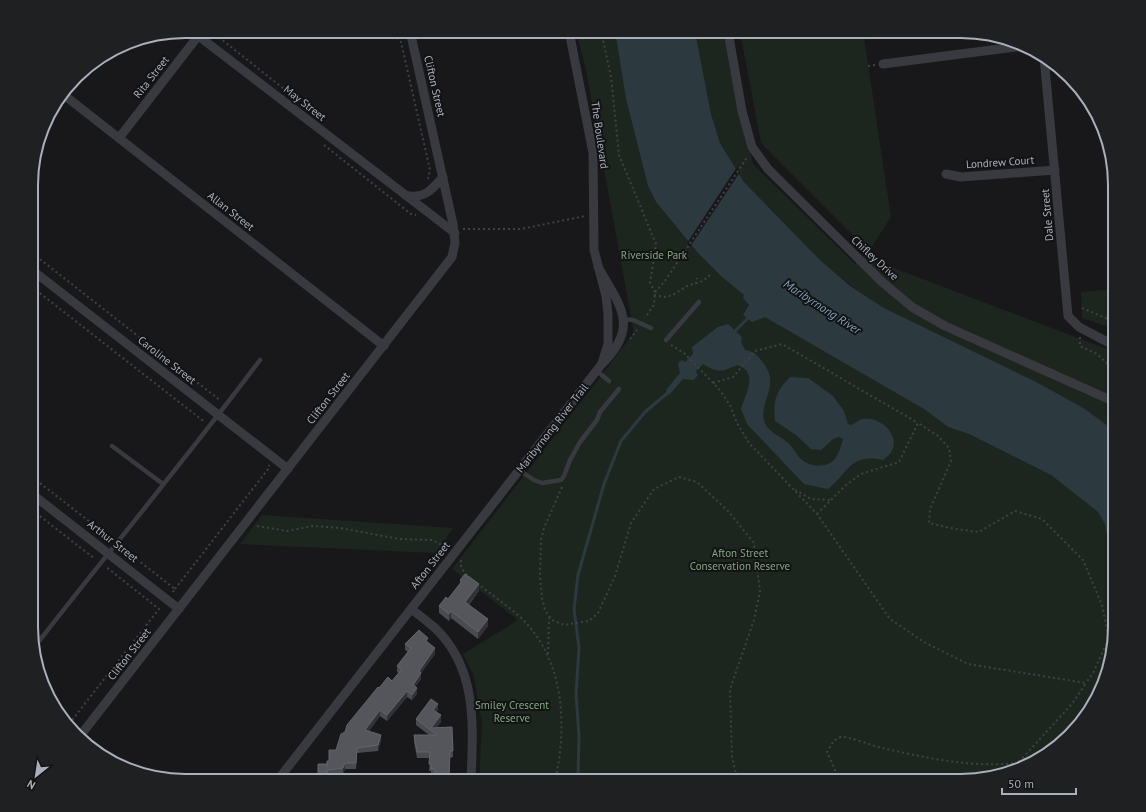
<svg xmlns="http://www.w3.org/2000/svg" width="1146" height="812" viewBox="0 0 1146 812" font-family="'PT Sans',sans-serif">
  <rect width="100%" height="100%" fill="#18181a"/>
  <g fill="#1d261e">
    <path d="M576,31H615L626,99L648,186L656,202L698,253L722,277L744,295L743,298L924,409L948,427L969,434L1051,475L1098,512L1105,524L1106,531L1115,539V637L1107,677L1083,721L1029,765L961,781H479L482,725L474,676L463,654L518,620L452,569L634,333L586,70Z"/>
    <path d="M695,31H725L753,164L855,264L869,251L761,143L740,31H863L891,217L869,251L886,265L1115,352V431L1085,409L884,308L850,285L819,259L744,182L720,143L711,114Z"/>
    <path d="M1115,289V329L1082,318L1081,292Z"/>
    <path d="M262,515L453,528L436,553L240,544Z"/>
  </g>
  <g fill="#2c393f">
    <path d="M615,31H695L711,114L720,143L744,182L819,259L849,285L884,308L1038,383L1085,409L1115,431V539L1106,531L1105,524L1098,512L1051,475L969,434L948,427L924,409L765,317L752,322L743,315L749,305L743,298L744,295L722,277L698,253L656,202L648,186L626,99Z"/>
    <path d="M728,324L742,337L741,342L745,350C756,352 758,356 764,364C781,387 757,403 765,423C769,433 781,436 788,443C794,448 796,455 802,460C810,467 828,468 835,459C839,454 841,445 843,439L839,437L833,439L821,450L811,449L796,435L775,421C773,401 776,391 790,377L808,378L833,396L844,411L848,424L851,425C854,424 859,420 862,419C885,415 908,444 883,460C849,453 849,473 828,489L804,484L747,424L741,409C746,393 759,372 737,365C722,372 717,373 703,364L696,371L698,375L694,380L683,379L669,395L666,390L680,373L678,363L682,360L685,362L693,354L692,347L718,327Z"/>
  </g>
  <path fill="#18181a" d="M737,167L740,172L690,247L687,243Z"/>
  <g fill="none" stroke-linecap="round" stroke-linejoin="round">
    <g stroke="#2c393f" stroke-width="3">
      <path d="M733,333L749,317"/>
      <path d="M576,781L578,776L579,736L576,694L579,648L574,609L578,575L604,484L621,441L645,412L671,390"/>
    </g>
    <g stroke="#3e4147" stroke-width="2" stroke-dasharray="2 3" stroke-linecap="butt">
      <path d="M211,31L294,97"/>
      <path d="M389,31L401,42L430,170L428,179"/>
      <path d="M601,31L611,77L619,155L656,244L650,283L655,292L654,305L645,318"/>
      <path d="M868,66L875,65"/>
      <path d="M324,145L411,214L416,215"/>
      <path d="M463,229H521L585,216"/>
      <path d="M32,253L221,401"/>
      <path d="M696,284L697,278"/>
      <path d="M32,287L202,420H205"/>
      <path d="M655,292L665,281L748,156"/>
      <path d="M654,295L665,297L673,295L687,286L703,281L711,274"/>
      <path d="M1082,308L1115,322"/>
      <path d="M1080,337V346L1097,354L1115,371"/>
      <path d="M630,339L637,330"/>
      <path d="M671,345L684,353L719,389L730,405L737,423L749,443L817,514L890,619L924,642L968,664L1086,683L1072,704L1018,763L1009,770"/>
      <path d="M713,383L733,377L755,351L782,344L918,423"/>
      <path d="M32,477L112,539"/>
      <path d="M562,487L544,528L541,540L540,576L542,598L545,610L552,620L564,625L589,621L598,613L615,576L631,523L654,489L679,477L697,482L729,512L754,543L760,591L754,620L730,689L732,757L736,774"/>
      <path d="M795,490L811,499L831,500"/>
      <path d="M32,510L95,559"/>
      <path d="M817,514L846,485L861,474L899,462L918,423L938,436L949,448L951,461L930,509L929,523L955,529L979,532L1015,511L1042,519L1083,560L1102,605L1109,638L1093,673L1086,683"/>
      <path d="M257,526L287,531L313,526L340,528L399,539L432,540L440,544L445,551"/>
      <path d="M121,547L175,589L172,593"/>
      <path d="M461,560V566L464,572C481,588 501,600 519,616C564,657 568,724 555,781"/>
      <path d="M175,589L269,468V465"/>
      <path d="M548,654L549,618"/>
      <path d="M69,724L159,609L105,566"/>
      <path d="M85,742L102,755"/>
      <path d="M730,781L736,774L745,781"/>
      <path d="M836,781L835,770L827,752C831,746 833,739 841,737C848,736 873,746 882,748C926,758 972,768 1016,763"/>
    </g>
    <g stroke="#383a40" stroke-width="4.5">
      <path d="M624,319L633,320L651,328"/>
      <path d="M666,340L699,302"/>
      <path d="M597,371L609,381"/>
      <path d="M112,446L163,484"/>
      <path d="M519,470L534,480L542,483L561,480L564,476L570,460L580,442L597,420L600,412L619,389"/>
      <path d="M33,649C108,552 187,458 260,360"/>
    </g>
    <g stroke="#383a40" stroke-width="9">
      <path d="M192,31L455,233"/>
      <path d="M569,31L593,153L594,250L606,296L608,314V344L602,363"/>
      <path d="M728,31L742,111L752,147L768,169L881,281L912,307L945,326L1115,402"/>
      <path d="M1044,57L1068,316L1079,327L1115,346"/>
      <path d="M883,64L1023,46"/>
      <path d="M64,95L384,346"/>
      <path d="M119,138L202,31"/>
      <path d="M946,174L961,177L1055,170"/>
      <path d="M405,195C423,200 432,190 443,177"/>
      <path d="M32,270L288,469"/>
      <path d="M32,494L179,609"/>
      <path d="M411,609C419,615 427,621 435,628C478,669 473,726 471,781"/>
      <path d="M80,736L452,257L455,243L453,224L410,31"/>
      <path d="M277,781L601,365C640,327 621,307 598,267"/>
    </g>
  </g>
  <g fill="#494b4f">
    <path d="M460,580L479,591L469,605L488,626L478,639L451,618L449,621L439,613V606L448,599L460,584Z"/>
    <path d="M428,642L435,654L421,673V679L415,687L417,694L412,700L407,697L387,721L380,716L369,731L381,740L378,751L357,753L356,769H345L343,774L327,776V779L323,781H318V764H326L329,761L336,750L345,732L379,688L392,681L399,673L397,672V666L408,652L405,650V644Z"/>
    <path d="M438,710L436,712L441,722L436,728L452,727L453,757L450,758L449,781H435V776H431V771H429L430,758H417L414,742V735H429L416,725V719Z"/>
  </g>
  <g fill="#313235">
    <path d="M479,584V591L465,609V602Z"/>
    <path d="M451,611V618L449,621V614Z"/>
    <path d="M488,619V626L478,639V632Z"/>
    <path d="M435,648V654L419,676L421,673V679L413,690V685L419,671Z"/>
    <path d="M417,688V694L412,700V695Z"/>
    <path d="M407,691V697L387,721V715Z"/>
    <path d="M438,704V710L433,716V710Z"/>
    <path d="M380,710V716L365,736V730Z"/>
    <path d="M441,715V722L433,732L431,728Z"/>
    <path d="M381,735V740L378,751V745Z"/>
    <path d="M357,748V753L356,769V763Z"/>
    <path d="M345,763V769L343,774V768Z"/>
    <path d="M327,774V779L323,781H318V777Z"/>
  </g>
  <g fill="#54565b" stroke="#61646a">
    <path d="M465,574L479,584L465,602L488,619L478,632L451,611L449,614L439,606L446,597L448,599L462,581L460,580Z"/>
    <path d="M419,630L428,638L426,641L435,648L419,671L421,673L413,685L417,688L412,695L407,691L387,715L380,710L365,730L381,735L378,745L357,748L356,763H345L343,768L327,770V774L318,777V764H326L327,766V761H329V750H336L341,734L345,732L347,725L378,687L379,688L388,677L392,681L402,669L397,666L411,648L405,644Z"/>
    <path d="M431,699L438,704L433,710L441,715L431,728L452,727L453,751H450L449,779H443V781H435V769H431V764H429L430,752H417L414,735H437L416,719Z"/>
  </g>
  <g text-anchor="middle" stroke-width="4" stroke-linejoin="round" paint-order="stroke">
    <g font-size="11" fill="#a9b0bb" stroke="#131315">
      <text transform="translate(151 77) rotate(-52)" y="4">Rita Street</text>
      <text transform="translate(435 86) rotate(77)" y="4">Clifton Street</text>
      <text transform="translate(305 103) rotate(38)" y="4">May Street</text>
      <text transform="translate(600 135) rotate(82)" y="4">The Boulevard</text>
      <text transform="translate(1000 162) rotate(-4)" y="4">Londrew Court</text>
      <text transform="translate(231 211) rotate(38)" y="4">Allan Street</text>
      <text transform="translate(1047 215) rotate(-95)" y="4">Dale Street</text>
      <text transform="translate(875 258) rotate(43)" y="4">Chifley Drive</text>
      <text transform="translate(167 360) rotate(38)" y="4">Caroline Street</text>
      <text transform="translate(328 398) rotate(-52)" y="4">Clifton Street</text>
      <text transform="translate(552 428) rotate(-52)" y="4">Maribyrnong River Trail</text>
      <text transform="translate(113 541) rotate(38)" y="4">Arthur Street</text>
      <text transform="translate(430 565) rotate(-52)" y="4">Afton Street</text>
      <text transform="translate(129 654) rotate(-52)" y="4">Clifton Street</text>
    </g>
    <g font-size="11" fill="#80a77f" stroke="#131315">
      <text x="654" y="259">Riverside Park</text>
      <text x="740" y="557">Afton Street<tspan x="740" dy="13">Conservation Reserve</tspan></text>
      <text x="512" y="709">Smiley Crescent<tspan x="512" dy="13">Reserve</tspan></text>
    </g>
    <g font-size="12" font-style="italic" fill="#7ea2b8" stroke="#131315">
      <text transform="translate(822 307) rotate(33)" y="4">Maribyrnong River</text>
    </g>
  </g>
  <path d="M0 0H1146V812H0ZM185 38H961A147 147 0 0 1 1108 185V627A147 147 0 0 1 961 774H185A147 147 0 0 1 38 627V185A147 147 0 0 1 185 38Z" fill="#1f2022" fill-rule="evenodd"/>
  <path fill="none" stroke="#a9b0bb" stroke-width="2" d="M185 38H961A147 147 0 0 1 1108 185V627A147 147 0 0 1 961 774H185A147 147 0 0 1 38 627V185A147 147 0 0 1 185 38Z"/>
  <g transform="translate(36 776) rotate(210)" stroke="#131315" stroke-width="3" paint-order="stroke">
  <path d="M0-3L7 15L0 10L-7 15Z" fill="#a9b0bb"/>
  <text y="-6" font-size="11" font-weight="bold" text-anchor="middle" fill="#a9b0bb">N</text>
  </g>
  <path d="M1002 788v6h74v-6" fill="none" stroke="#a9b0bb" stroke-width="2"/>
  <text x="1008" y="788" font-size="12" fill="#a9b0bb" stroke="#131315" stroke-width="3" paint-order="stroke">50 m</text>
</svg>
